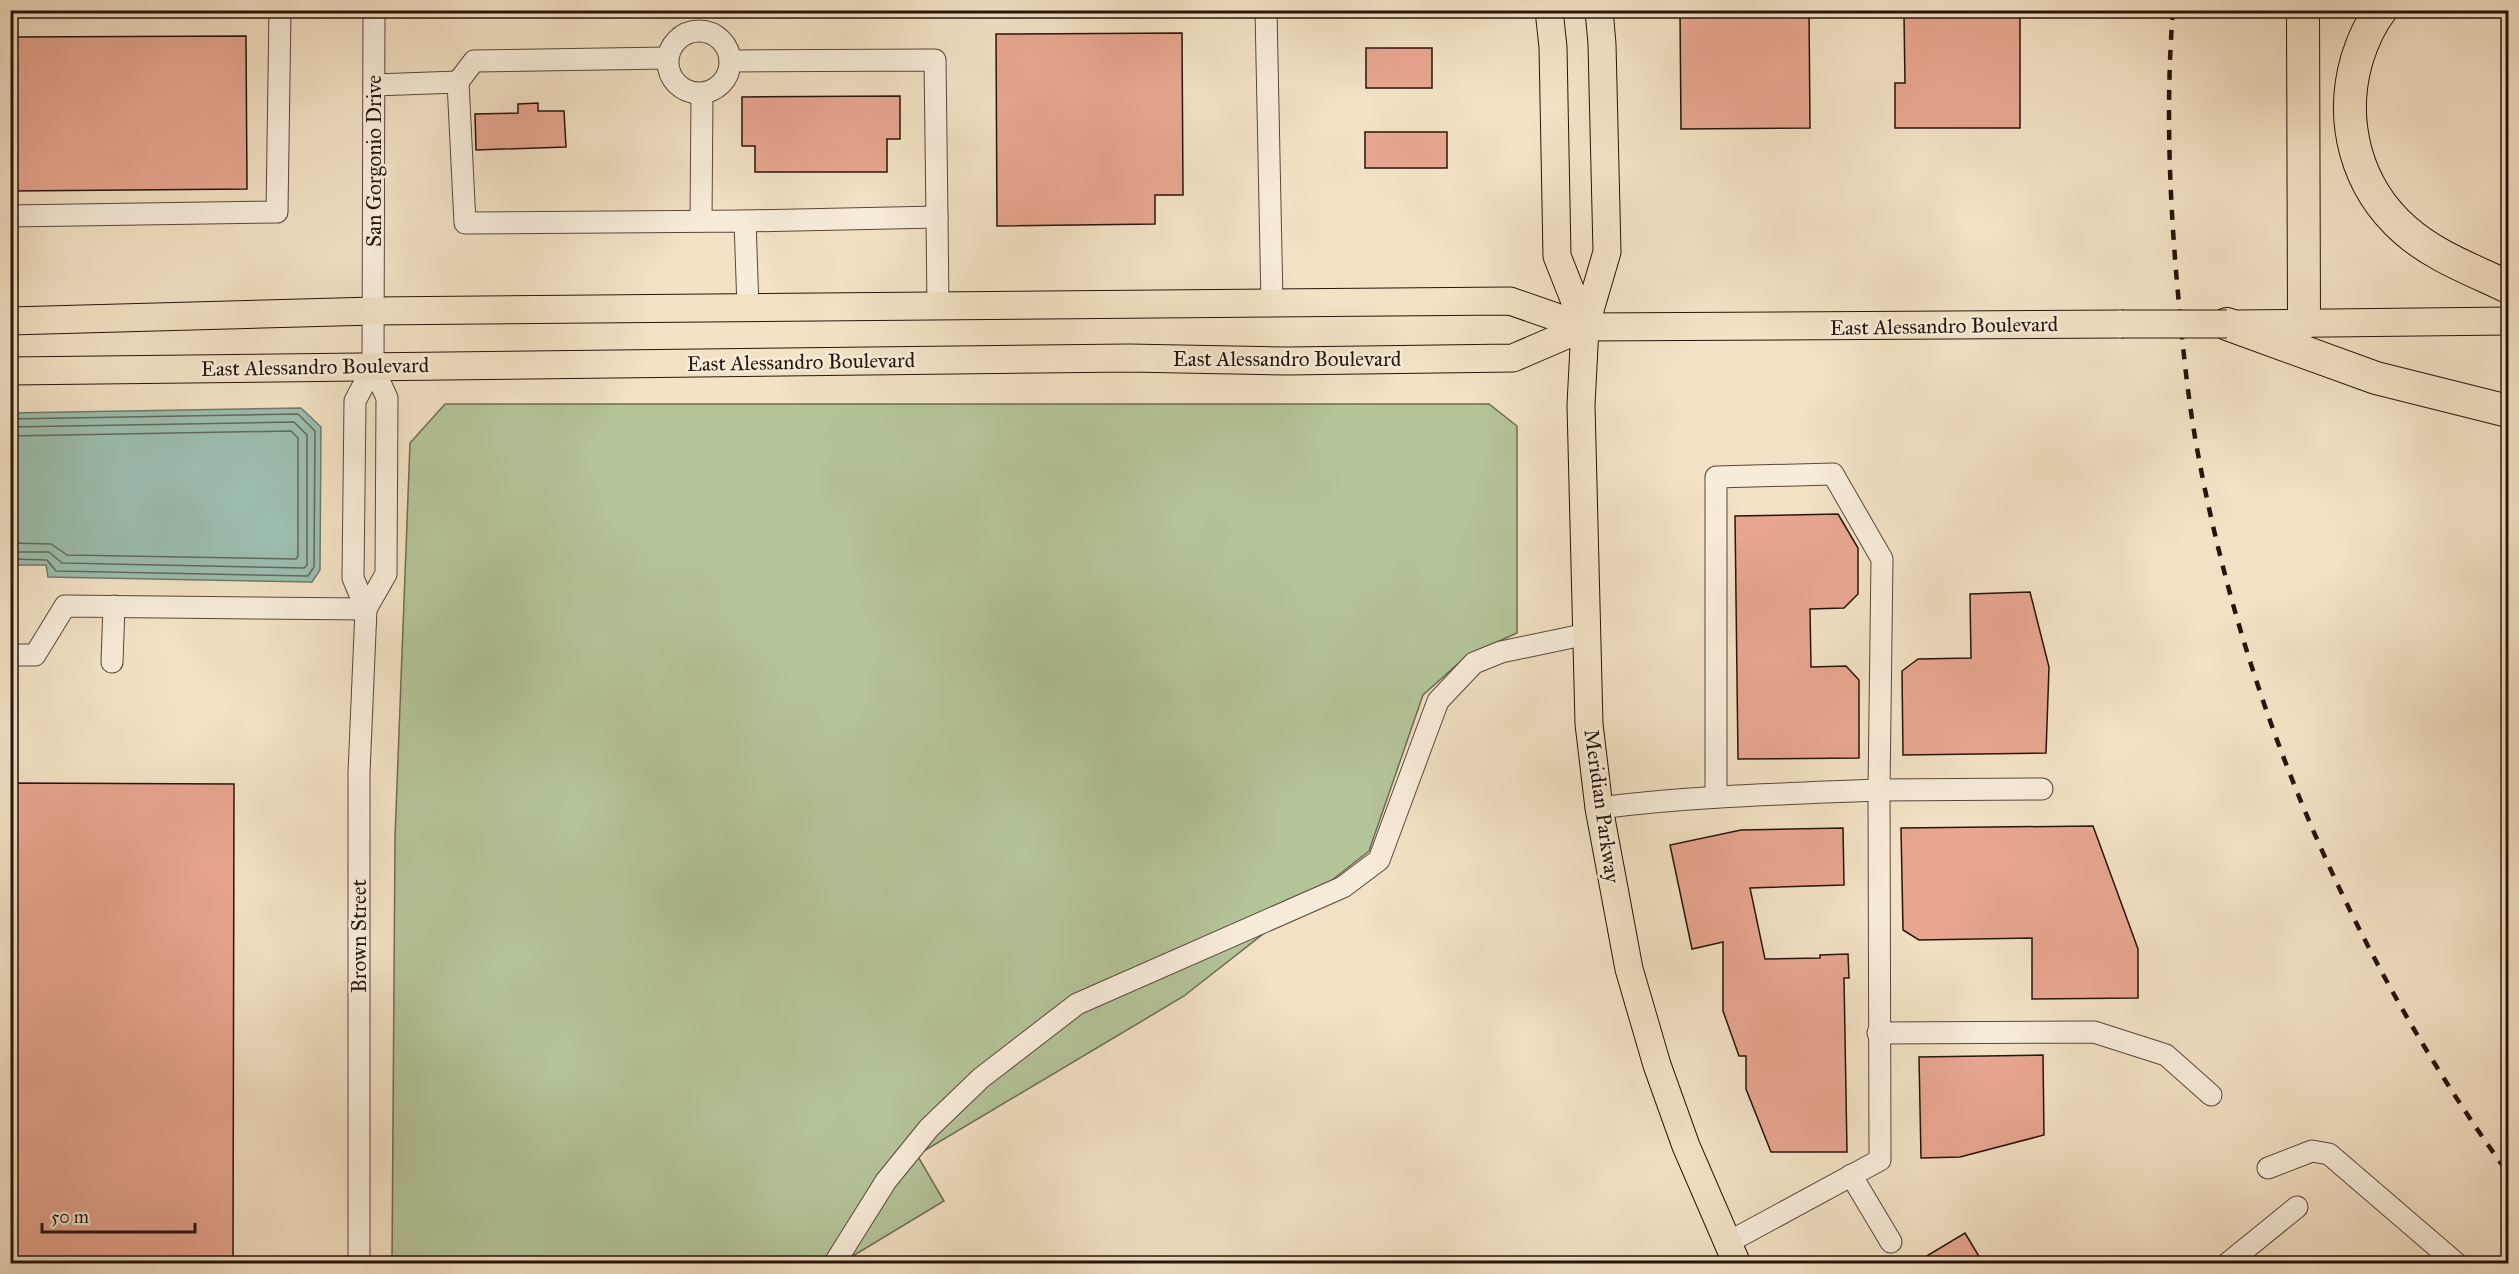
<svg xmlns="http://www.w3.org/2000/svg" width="2519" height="1274" viewBox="0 0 2519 1274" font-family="'IM FELL Great Primer',serif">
  <rect width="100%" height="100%" fill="#f2e1c4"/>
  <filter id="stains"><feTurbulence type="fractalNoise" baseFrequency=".00333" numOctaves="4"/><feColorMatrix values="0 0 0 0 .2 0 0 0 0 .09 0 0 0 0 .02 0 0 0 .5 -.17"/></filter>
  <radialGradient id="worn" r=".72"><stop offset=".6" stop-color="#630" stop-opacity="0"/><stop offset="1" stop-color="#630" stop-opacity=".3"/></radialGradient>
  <path fill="#b4c499" stroke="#6e6c52" stroke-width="1.5" d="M445,404H1489L1517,426V633L1468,655L1423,695L1369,851L1184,996L917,1155L944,1201L846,1260L844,1263L392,1264L395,838L410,443Z"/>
  <path fill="#9cbeaf" stroke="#6e7a6d" stroke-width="1.5" d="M301,408L321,427L320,570L312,582L48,577L46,565H11V413Z"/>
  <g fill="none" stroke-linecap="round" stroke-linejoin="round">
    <g stroke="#62695c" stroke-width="1.5">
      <path d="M10,419L298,414L315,431L314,567L308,576L56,571L47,560L10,559"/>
      <path d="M10,427L294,422L307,435V565L304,568L62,563L49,552H10"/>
      <path d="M10,436L291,431L298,438V556L296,559L67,555L51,544L10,543"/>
    </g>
  </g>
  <g fill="#e8a690" stroke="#28140a" stroke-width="1.5">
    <path d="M1680,10H1809L1810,128L1681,129Z"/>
    <path d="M1917,10H2020V128H1895V83H1905L1904,16H1917Z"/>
    <path d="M1182,33L1183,195H1155V224L997,226L996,34Z"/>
    <path d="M246,36L247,189L10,191V37Z"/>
    <rect x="1366" y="48" width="66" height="40"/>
    <path d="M900,96V139H887V172H755V146H742V97Z"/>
    <path d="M538,103V111H564L566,147L476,150L475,114L518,113V104Z"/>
    <rect x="1365" y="132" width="82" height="36"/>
    <path d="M1838,514L1858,548V594L1844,608L1810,609L1811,667L1846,666L1859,680V758L1738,759L1735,516Z"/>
    <path d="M2030,592L2049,667L2046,753L1903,755L1902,671L1918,659L1971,658L1970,594Z"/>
    <path d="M10,783L234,784L233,1263H10Z"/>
    <path d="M2093,826L2138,949V998L2032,999V938L1919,940L1903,930L1901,828Z"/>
    <path d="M1843,828L1844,885L1750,888L1765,959L1820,958V955L1848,954L1849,978H1844L1847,1152H1771L1746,1089V1056H1739L1723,1011V942L1692,949L1670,845L1741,830Z"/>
    <path d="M2043,1055L2044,1135L1960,1157L1921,1158L1919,1057Z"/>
    <path d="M1965,1233L1983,1263H1915Z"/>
  </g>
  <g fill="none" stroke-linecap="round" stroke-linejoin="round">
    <g stroke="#5a4738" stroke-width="23">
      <g id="minor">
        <path d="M1266,10L1272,303"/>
        <circle cx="699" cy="62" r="31"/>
        <path d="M730,61L935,60L937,217"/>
        <path d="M458,82L474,61L667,58"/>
        <path d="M374,85L458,82L465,223L745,221L748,308"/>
        <path d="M10,216L277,212L280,10"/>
        <path d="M701,221L702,94"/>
        <path d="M745,221L937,217L938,306"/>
        <path d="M366,609L386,574L387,398L373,367L374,10"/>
        <path d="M10,655H35L65,606L366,609"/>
        <path d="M112,662L114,606"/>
        <path d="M1716,797V477L1833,474L1882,559L1879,790L2042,789"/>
        <path d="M1599,808C1692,796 1785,794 1879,790L1880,1160L1727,1243"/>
        <path d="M1878,1033L2094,1032L2166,1055L2211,1095"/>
        <path d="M2268,1168L2312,1151L2329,1154L2457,1264"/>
        <path d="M1851,1175L1891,1242"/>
        <path d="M359,1264V773L366,609L353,578L355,401L373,367"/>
        <path d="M834,1264L886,1181L929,1128L981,1078L1077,1004L1343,887L1379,860L1438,701L1474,663L1501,652L1587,634"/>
        <path d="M2227,1264L2297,1207"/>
      </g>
    </g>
    <g stroke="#28140a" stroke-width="29">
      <g id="major">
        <path d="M1549,10L1553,47L1557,256L1585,327"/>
        <path d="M1599,10L1602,44L1607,252L1585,327L1581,405L1589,724L1599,808L1629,969L1657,1065L1686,1146L1737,1264"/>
        <path d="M10,321L374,311L1510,301L1585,327L2121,324"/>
        <path d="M2238,324L2508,321"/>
        <path d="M10,371L1129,358L1287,361L1513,358L1585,327"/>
      </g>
    </g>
    <g stroke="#28140a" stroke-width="34">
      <g id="highway">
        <path d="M2303,10L2304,323"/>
        <path d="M2381,10C2370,24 2362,43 2357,59C2339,121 2356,187 2405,230C2434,256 2473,270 2508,287"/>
        <path d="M2227,324L2376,378L2508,411"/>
      </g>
    </g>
    <use href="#minor" stroke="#f7ecd9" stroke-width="21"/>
    <use href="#major" stroke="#f2e1c4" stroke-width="27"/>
    <use href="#highway" stroke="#f2e1c4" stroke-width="32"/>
    <path stroke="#28140a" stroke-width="4.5" stroke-dasharray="10 10" stroke-linecap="butt" d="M2173,10C2166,97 2169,184 2176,271C2181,328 2186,386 2196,443C2243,705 2352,958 2508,1173"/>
    <g stroke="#28140a" stroke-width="29" stroke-linecap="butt">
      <path id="major-bridge" d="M2121,324H2227"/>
    </g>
    <use href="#major-bridge" stroke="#f2e1c4" stroke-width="27"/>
  </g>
  <g text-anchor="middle" stroke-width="5" stroke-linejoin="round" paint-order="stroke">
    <g font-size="21" fill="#28140a" stroke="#f7ecd9">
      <text transform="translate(374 161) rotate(-90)" y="7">San Gorgonio Drive</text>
      <text transform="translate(1944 326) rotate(-1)" y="7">East Alessandro Boulevard</text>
      <text x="1287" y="366">East Alessandro Boulevard</text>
      <text transform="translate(801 362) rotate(-1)" y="7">East Alessandro Boulevard</text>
      <text transform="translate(315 367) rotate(-1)" y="7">East Alessandro Boulevard</text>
      <text transform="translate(1602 806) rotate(82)" y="7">Meridian Parkway</text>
      <text transform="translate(359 936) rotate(-90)" y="7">Brown Street</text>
    </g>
  </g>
  <rect width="2519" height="1274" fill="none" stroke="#f2e1c4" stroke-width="36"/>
  <rect x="12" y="12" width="2495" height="1250" fill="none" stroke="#28140a" stroke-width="3"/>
  <rect x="18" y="18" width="2483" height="1238" fill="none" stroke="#28140a" stroke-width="1.5"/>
  <path d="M42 1223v9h153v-9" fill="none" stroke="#28140a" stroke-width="3"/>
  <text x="51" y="1223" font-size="18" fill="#28140a" stroke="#f7ecd9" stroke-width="4.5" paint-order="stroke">50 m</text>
  <rect width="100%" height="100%" filter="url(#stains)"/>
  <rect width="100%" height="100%" fill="url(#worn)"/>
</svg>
